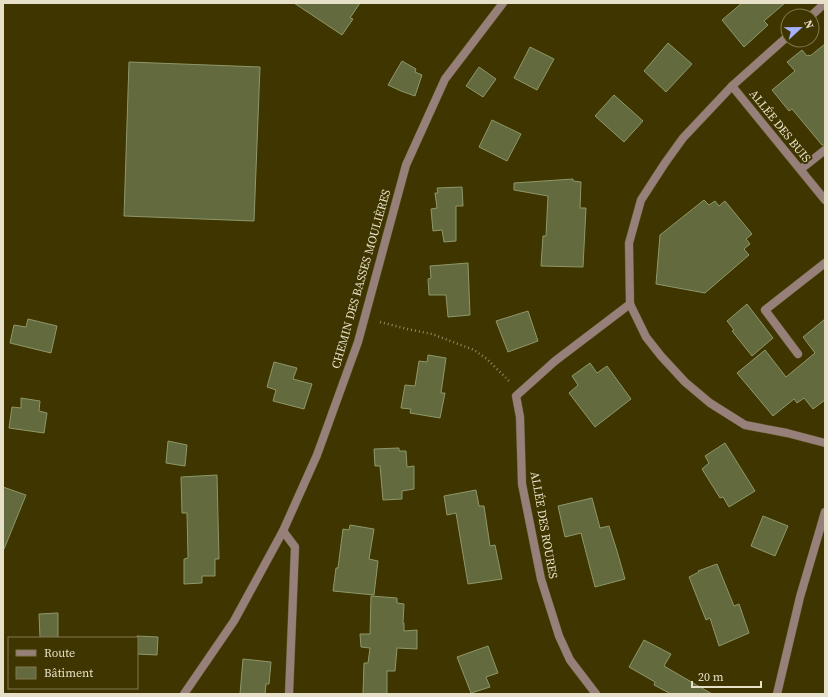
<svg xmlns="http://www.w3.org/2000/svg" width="828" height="697" viewBox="0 0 828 697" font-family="'Source Serif 4',serif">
  <rect width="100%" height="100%" fill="#3f3501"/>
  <g fill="#636b3e" stroke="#8e9869">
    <path d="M294,3H360L350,18L353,19L342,35Z"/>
    <path d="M742,3H785L764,21L768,25L744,47L722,20Z"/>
    <path d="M668,43L692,64L666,92L644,71Z"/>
    <path d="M825,44V145H822L792,109L789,111L772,90L795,71L787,62L802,50L807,56L809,55L810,56Z"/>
    <path d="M530,47L554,59L537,90L514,78Z"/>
    <path d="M402,61L416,69L415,72L422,75L415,96L401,91L388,85Z"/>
    <path d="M129,62L260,67L254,221L124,216Z"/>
    <path d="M479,67L496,79L483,97L466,86Z"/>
    <path d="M614,95L643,121L624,142L595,116Z"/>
    <path d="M492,120L521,134L507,161L479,147Z"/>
    <path d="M573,179V181L581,182L580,208H586L583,267L541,266L543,236H546L548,196L514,190V183Z"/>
    <path d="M462,187L463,206H456V241L444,242L442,230L433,231L431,209L437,208L435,193H438L437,188Z"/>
    <path d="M704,200L709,205L715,201L719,206L725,201L752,234L746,239L750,244L744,249L749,255L705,293L656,284L660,235Z"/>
    <path d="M468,263L470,315L448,317L446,295H429L428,279L431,278L430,266Z"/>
    <path d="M747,304L773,338L752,356L732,331L734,330L727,321Z"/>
    <path d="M528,311L538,341L508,352L496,321Z"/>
    <path d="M28,319L57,326L51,353L10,343L14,325L26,327Z"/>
    <path d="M825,319V400L813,409L804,398L797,403L794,399L773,416L737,373L765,350L786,377L815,353L803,337Z"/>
    <path d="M428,355L446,358L441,393H445L440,418L410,413L411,409L401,408L405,385L415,386L419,361L427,362Z"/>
    <path d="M274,362L297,368L293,379L312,384L304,409L273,401L276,390L267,387Z"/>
    <path d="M590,363L597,373L607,366L631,399L595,427L569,393L578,385L572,376Z"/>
    <path d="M21,398L40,401L39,411L47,413L44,433L9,428L12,407L21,408Z"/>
    <path d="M168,441L187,445L185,466L166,463Z"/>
    <path d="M725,443L755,491L729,507L723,497L720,498L702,469L709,463L705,456Z"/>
    <path d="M399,448V451H406L407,467L414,466V489L402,491V499L383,500L380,466H375L374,449Z"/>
    <path d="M217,475L219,559H215V576H202V583L184,584V559L188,558L187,513H182L181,477Z"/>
    <path d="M3,487L26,495L4,549H3Z"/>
    <path d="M476,490L479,506H484L490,546L495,545L502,579L468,584L456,513L447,515L444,496Z"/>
    <path d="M592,498L600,528L609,526L617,551L625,579L595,587L581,533L565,537L558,506Z"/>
    <path d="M763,516L788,526L775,556L751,546Z"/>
    <path d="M350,525L374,529L369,559L378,561L374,595L333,591L336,568H338L343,529L349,530Z"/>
    <path d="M717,564L734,606L739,604L749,633L719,646L710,618L706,620L689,577L699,572L698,571Z"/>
    <path d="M371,596L397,598V603L404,604L403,623H404V631L417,630V649L397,648L395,671H387V694H363L364,663H368L370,648L361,647L360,634H370Z"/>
    <path d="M58,613V638H40L39,614Z"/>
    <path d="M137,636L158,637L157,655L137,654Z"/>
    <path d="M644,640L671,654L664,666L712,694H671L654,685L655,682L629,667Z"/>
    <path d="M488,646L498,673L486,677L490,687L471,693L457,657Z"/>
    <path d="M243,659L271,662L269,684H266L265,694H240Z"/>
  </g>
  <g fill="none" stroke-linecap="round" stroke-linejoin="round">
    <g stroke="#5d5425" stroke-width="9">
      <g id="street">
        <path d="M811,16L825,3"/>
        <path d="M788,36L732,86L683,138L665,163L641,200L629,243L630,304L646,337L661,356L685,382L710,403L745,425L787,433L825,443"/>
        <path d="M732,86L825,200"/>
        <path d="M801,169L825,150"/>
        <path d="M798,354L765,310L825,263"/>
        <path d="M283,531L295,547L289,694"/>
        <path d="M184,694L234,621L283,531L317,455L358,342L406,165L445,79L503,3"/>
        <path d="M596,694L570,660L559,636L541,579L522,484L520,417L516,396L555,361L630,304"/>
        <path d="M777,694L800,597L825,512"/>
      </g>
    </g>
    <path stroke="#918a63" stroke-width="2.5" stroke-dasharray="1 3" stroke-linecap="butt" d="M380,322L407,329L432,334L474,350L487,359L509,381"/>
    <use href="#street" stroke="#978079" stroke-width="8"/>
  </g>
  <g text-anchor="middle" stroke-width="4" stroke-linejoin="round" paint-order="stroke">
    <g font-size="12" fill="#e5e0c7" stroke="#3f3501">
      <text transform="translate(780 126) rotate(51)" y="4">ALLÉE DES BUIS</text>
      <text transform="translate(361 279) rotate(-74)" y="4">CHEMIN DES BASSES MOULIÈRES</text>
      <text transform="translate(544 525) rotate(80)" y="4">ALLÉE DES ROURES</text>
    </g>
  </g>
  <rect width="828" height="697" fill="none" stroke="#e5e0c7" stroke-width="8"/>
  <rect x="8" y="637" width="130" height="52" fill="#3f3501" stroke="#817950"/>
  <rect x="16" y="650" width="20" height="6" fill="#978079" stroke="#817950"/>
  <text x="44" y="657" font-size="12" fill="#e5e0c7">Route</text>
  <rect x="16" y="667" width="20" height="12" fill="#636b3e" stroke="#817950"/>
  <text x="44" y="677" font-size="12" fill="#e5e0c7">Bâtiment</text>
  <g transform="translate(800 28) rotate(68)"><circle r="19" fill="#3f3501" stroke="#817950"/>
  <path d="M0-3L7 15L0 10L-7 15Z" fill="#a7b1fc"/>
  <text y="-6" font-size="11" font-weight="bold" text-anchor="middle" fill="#e5e0c7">N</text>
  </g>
  <path d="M692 681v6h69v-6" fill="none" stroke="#e5e0c7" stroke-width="2"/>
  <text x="698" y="681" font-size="12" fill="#e5e0c7" stroke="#3f3501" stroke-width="3" paint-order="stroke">20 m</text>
</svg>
